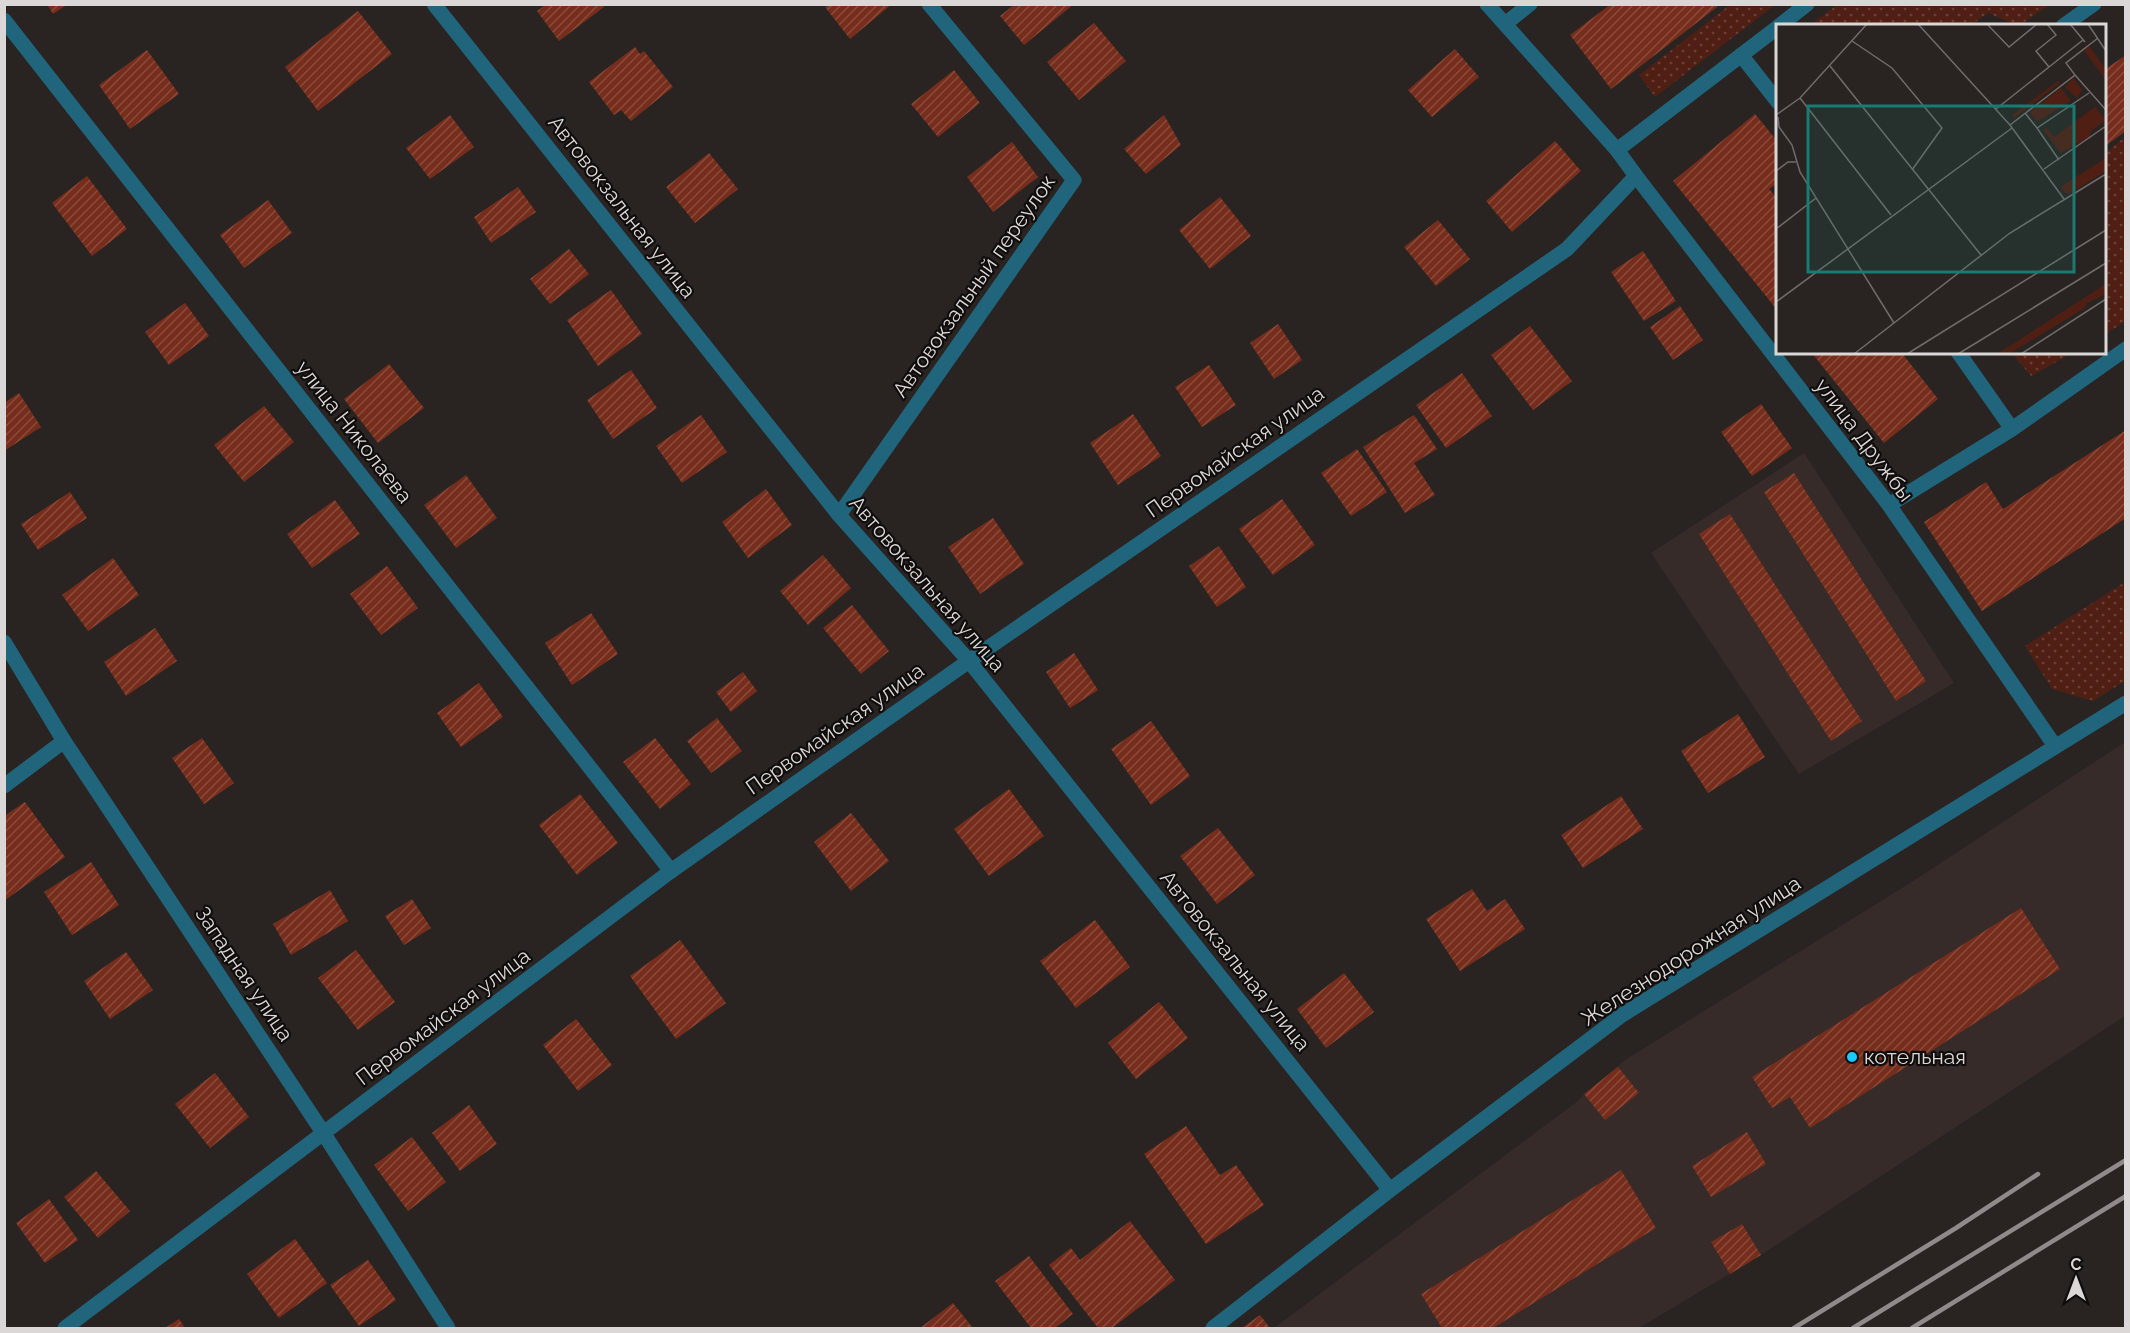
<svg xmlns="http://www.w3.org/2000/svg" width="2130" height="1333" font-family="Raleway,sans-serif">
<defs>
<pattern id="grass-dots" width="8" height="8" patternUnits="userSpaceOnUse" patternTransform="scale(1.5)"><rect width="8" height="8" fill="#4f1f13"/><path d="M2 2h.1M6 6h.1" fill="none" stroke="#683f35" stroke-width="1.8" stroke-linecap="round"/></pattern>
<pattern id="building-hatch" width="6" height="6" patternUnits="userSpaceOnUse" patternTransform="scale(1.5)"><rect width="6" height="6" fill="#772d1b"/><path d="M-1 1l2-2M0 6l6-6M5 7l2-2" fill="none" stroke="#8a4b3b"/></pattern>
</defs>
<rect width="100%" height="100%" fill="#292422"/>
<path fill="#362b28" d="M1804,453L1954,683L1799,774L1651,553Z
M2125,742V1016L1761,1255L1639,1328H1274L1578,1101L1584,1094L1625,1060L1910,883Z"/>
<path fill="url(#grass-dots)" d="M1731,4L1775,5L1655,97L1639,75Z
M1837,5V4L2049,5L2020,25H2016L1988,13L1971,25H1810Z
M2125,137V322L2105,334V153Z
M2012,353H2072L2031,376Z
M2125,582V681L2093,701L2052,689L2025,646Z"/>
<path fill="url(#building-hatch)" d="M47,4H68L53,14Z
M547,4H602L604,7L559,41L537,11Z
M829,4H892L850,39L825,7Z
M1015,4H1074L1024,45L1000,16Z
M1611,4H1721L1611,89L1570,35Z
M358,11L392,54L318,111L285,67Z
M1094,23L1126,61L1079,100L1047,62Z
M635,47L640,54L644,51L673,87L631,121L621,110L614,115L589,82Z
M1455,49L1479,77L1432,117L1408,90Z
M147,50L179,94L130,129L99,85Z
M2126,55V131L2104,147V70Z
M954,70L980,103L938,137L911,104Z
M1755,114L1778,142V183L1769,189L1778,199V311L1673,181Z
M450,115L474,147L430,179L406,148Z
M1164,115L1181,145L1146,174L1124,149Z
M1555,141L1581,171L1512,232L1486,201Z
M1012,142L1038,177L993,212L967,177Z
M709,153L738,189L695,223L666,187Z
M87,176L127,229L92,256L52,203Z
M518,187L536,212L491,243L474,217Z
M1220,197L1251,236L1210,269L1179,230Z
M268,200L292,233L244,268L220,235Z
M1438,220L1470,259L1436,286L1404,247Z
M569,249L589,274L550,304L530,279Z
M1643,251L1676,301L1644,321L1611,272Z
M611,290L642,334L598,366L567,320Z
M185,303L209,336L169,365L145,332Z
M1680,306L1703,340L1673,360L1650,327Z
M1278,324L1302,360L1274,379L1250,343Z
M1530,326L1572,381L1533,410L1491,355Z
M1811,352H1901L1938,399L1884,443Z
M389,364L424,408L378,443L344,399Z
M1209,365L1236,405L1202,427L1175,387Z
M631,370L657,408L613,439L587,400Z
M1462,373L1492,416L1446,448L1416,405Z
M19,393L41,427L4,451V403Z
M1761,404L1792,448L1752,476L1721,432Z
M264,406L294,442L244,482L214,445Z
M1133,414L1161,456L1118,485L1090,443Z
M701,415L727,452L682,483L656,446Z
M1414,415L1437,449L1414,463L1435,495L1405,513L1363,447Z
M2126,430V518L1982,611L1924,522L1986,482L2003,509Z
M1357,449L1387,492L1351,516L1321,473Z
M1794,473L1926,681L1896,701L1764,492Z
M466,475L497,518L456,548L424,505Z
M766,489L792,525L748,558L722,522Z
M70,492L87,518L38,550L21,524Z
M1282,499L1315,545L1273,575L1239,529Z
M335,500L360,534L312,568L287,534Z
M1730,514L1862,721L1831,741L1699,534Z
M993,518L1024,564L980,594L948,547Z
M1219,546L1246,587L1217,607L1189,566Z
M823,555L851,588L808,625L780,591Z
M113,558L139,595L88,631L62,595Z
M387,566L418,608L381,635L350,594Z
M852,605L889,651L861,674L823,628Z
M591,613L618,654L572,685L545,643Z
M155,628L177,661L126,696L104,662Z
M1074,653L1098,690L1070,708L1046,672Z
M743,672L757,691L731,712L716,692Z
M479,683L503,717L461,747L437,713Z
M1738,714L1765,757L1708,793L1681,751Z
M717,718L742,751L711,773L687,741Z
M1151,721L1190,776L1151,805L1111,749Z
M202,738L234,783L204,804L172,758Z
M655,738L691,784L660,809L623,762Z
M1009,789L1044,836L989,876L954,829Z
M580,794L618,843L577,875L539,825Z
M1621,796L1643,829L1583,868L1561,835Z
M25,802L65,857L4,901V816Z
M851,813L889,861L851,891L814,842Z
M1218,828L1255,875L1217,904L1180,856Z
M91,862L119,905L72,935L44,892Z
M1472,889L1487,911L1505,899L1525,929L1460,971L1426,919Z
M330,890L348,921L291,955L273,924Z
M412,899L431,928L404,945L385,916Z
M2021,908L2060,969L1810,1128L1790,1097L1772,1108L1752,1077Z
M1095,920L1130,967L1076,1008L1040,961Z
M680,940L726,1003L676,1039L630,976Z
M356,950L395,1002L358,1030L318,978Z
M126,952L153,990L110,1019L84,981Z
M1344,973L1374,1012L1326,1048L1297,1009Z
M1159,1002L1188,1038L1136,1079L1108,1043Z
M576,1019L612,1065L578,1091L543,1045Z
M1618,1067L1639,1093L1605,1120L1584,1094Z
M215,1073L249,1117L210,1148L175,1104Z
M469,1105L497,1144L460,1171L432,1133Z
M1186,1126L1220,1175L1236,1165L1264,1205L1206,1244L1144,1154Z
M1747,1132L1766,1164L1711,1197L1692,1166Z
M412,1137L446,1182L408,1211L374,1165Z
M1621,1170L1656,1228L1493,1328H1442L1421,1294Z
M96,1171L130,1211L98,1238L64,1197Z
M49,1199L78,1240L45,1263L16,1223Z
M1130,1221L1175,1280L1112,1328H1098L1049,1265L1071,1248L1080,1260Z
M1742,1224L1761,1255L1730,1274L1711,1242Z
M295,1239L327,1283L279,1318L247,1274Z
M1029,1256L1073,1314L1055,1328H1031L995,1281Z
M368,1260L396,1300L359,1326L330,1285Z
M953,1303L973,1328H920Z
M1260,1315L1270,1328H1242Z
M179,1319L185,1328H165Z"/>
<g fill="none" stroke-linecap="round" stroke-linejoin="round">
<path stroke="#21657c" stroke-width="15" d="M4,20L671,871
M1505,24L1530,4
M1779,26L1807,4
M2063,26L2094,4
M1741,55L1778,102
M1617,150L1778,27
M1636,176L1889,505L2055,746
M1958,352L2012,429
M1889,505L2012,429L2126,349
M839,515L1074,180L929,4"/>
<path stroke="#21657c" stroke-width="15" d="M434,4L839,515L969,661L1390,1190
M4,642L64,741L324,1134L448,1328
M4,786L64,741
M65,1328L671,871L969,661L1567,249L1636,176L1617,150L1487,4
M1213,1328L1390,1190L1622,1015L2126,703"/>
<path stroke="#908b8a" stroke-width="4.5" d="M1794,1328L1956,1228L2038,1174
M1853,1328L2126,1160
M1912,1328L2126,1196"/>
</g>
<circle fill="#19cafc" stroke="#100d0d" stroke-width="2" cx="1852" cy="1057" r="6"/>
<g text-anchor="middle" stroke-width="4.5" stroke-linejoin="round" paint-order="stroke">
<g font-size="21" fill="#dbd7d6" stroke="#100d0d">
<text transform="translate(622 207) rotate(52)" y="7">Автовокзальная улица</text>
<text transform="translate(974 286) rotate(-55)" y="7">Автовокзальный переулок</text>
<text transform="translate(354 432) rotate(52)" y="7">улица Николаева</text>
<text transform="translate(1864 440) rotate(53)" y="7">улица Дружбы</text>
<text transform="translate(1235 452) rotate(-35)" y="7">Первомайская улица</text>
<text transform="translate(927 584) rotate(49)" y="7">Автовокзальная улица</text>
<text transform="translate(835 729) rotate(-35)" y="7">Первомайская улица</text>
<text transform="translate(1691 951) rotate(-33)" y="7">Железнодорожная улица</text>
<text transform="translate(1235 961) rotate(51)" y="7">Автовокзальная улица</text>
<text transform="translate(244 974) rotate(56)" y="7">Западная улица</text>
<text transform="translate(443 1017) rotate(-37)" y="7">Первомайская улица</text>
</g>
<g font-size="21" fill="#dbd7d6" stroke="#100d0d" text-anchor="start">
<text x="1864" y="1064">котельная</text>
</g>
</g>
<g transform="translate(1776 24)">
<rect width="330" height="330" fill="#292422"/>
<path d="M313,22L330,45V57L308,26ZM297,54L306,66L301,74L289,63ZM282,57L284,59L238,94L236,91ZM285,64L295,77L261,98L254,88ZM319,83L330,96L315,107L313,113L285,129L267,106L271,104L278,113ZM330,134V147L293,170L288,168L284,163ZM328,261L330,270L311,279L309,284L233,330H221Z" fill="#4f1f13"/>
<path fill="none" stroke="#706c6a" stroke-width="1.5" d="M142,0L234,101L288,175M211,0L233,23L261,0M294,0L309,18M312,0L330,27M76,17L116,44L166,104L136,146M54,42L205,231M273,43L307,16M299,51L330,86M24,74L115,191M220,85L273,43L260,27L280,11L271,0M249,89L261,104L313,69M0,91L24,74L91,0M2,93L3,103L16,121L24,148L118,299M234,101L299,51L290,39L322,14M261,104L283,136M268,145L330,102M0,147L12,138H20M0,205L40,174M0,278L236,104M78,330L234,209L330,150M131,330L330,206M182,330L330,239M245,330L330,275"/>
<path fill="#197b73" fill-opacity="0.15" stroke="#197b73" stroke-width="3" d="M32,82H298V248H32Z"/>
<rect width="330" height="330" fill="none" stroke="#dbd7d6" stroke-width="3"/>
</g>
<rect width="2130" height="1333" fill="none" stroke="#dbd7d6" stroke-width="12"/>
<g transform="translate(2076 1279)" stroke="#100d0d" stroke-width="4.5" paint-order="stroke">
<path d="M0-4.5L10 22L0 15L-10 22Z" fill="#dbd7d6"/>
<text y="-9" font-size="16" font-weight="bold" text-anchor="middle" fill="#dbd7d6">С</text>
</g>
</svg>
